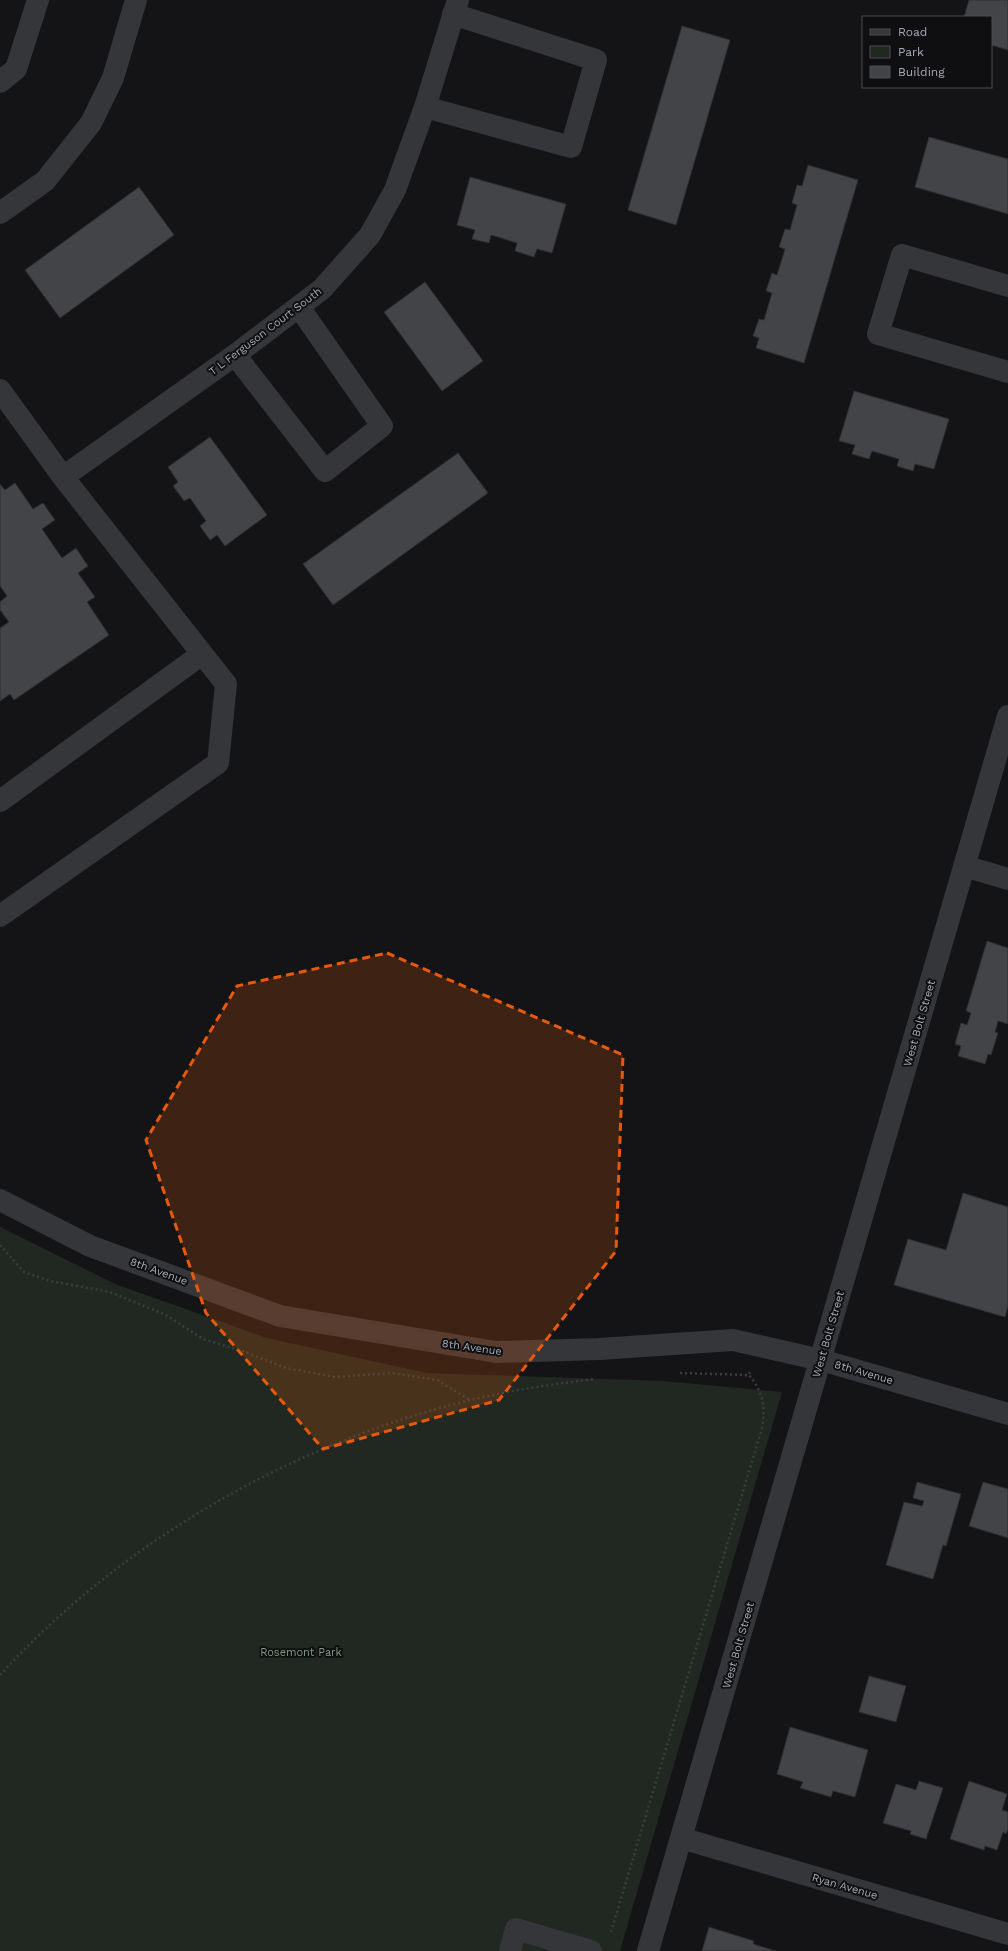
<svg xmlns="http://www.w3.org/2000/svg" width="1008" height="1951" font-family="'Work Sans',sans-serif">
<rect width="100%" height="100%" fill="#141416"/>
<path fill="#212821" d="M0,1227L115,1284L267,1338L427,1373L663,1381L782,1392L620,1951H0Z"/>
<path fill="#434448" stroke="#2e2e31" d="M969,0H1008V50L991,45V17H964Z
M682,26L730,40L676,225L628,210Z
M929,137L1008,159V214L915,187Z
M808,165L858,180L804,363L756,348L759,338L753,336L759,319L764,320L772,293L766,291L772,273L777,275L785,249L779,247L785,229L790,230L797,205L792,203L797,185L802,186Z
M470,177L566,204L552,253L537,249L534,257L515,251L517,243L491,235L489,243L472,239L475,230L457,225Z
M139,187L174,235L60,318L25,270Z
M425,282L483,361L442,391L384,312Z
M854,391L949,419L934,469L915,464L913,471L897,466L899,459L872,451L869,459L852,454L855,445L839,441Z
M210,437L267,515L225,546L217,535L210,540L200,526L206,521L190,498L184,501L173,486L178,482L168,467Z
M458,453L488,493L333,605L303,564Z
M15,483L33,509L43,503L55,520L42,529L62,558L76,548L88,566L78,573L95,597L87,602L109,635L14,700L10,694L0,701V628L9,622L0,610V602L7,596L0,586V484L5,490Z
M987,941L1008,948V1024L998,1021L995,1032L998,1033L991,1055L988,1054L985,1064L958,1056L961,1046L955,1044L961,1023L967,1025L971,1013L966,1011Z
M963,1193L1008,1207V1306L1005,1317L894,1285L908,1239L946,1250Z
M917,1482L961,1494L946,1546L943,1545L933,1579L886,1565L904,1502L922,1506L924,1501L913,1498Z
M983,1482L1008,1489V1538L969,1526Z
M869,1676L906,1686L896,1722L859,1712Z
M790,1727L868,1750L855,1797L833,1791L831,1797L800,1788L803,1782L777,1774Z
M919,1781L943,1788L926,1839L910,1834L911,1831L883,1823L896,1784L916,1790Z
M969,1781L1007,1794L1002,1810L1008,1812V1829L1006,1834L1003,1832L997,1850L985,1846L984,1850L950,1839Z
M709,1927L754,1941L753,1944L776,1951H702Z"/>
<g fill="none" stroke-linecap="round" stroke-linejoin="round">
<path stroke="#3b3d41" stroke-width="2.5" stroke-dasharray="2 3" stroke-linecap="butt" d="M0,1245L24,1272L50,1281L110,1292L166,1315L203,1339L242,1351L286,1368L335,1377L391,1373L437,1380L470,1400
M680,1373L749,1375L750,1371
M0,1675C122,1541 295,1442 471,1400C512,1390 553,1384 595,1379
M611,1932L762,1428C766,1406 763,1392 749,1375"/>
<path stroke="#35363a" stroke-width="22" d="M0,82L16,69L38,0
M425,107L571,147L596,60L453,14
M0,213L45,181L91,123L113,78L136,0
M1008,286L902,255L878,334L1008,372
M235,355L325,471L382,426L299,307
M0,390L63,477L226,684L218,763L0,916
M63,477L235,355L322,289L370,235L395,190L425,107L458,0
M0,801L202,654
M964,866L1008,879
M0,1200L90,1246L280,1316L496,1352L599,1349L733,1340L821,1360L1008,1414
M681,1838L1008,1934
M510,1951L516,1929L591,1951
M648,1951L1008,716"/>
</g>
<path fill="#e8590c" fill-opacity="0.2" stroke="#e8590c" stroke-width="3" stroke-dasharray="8 5" stroke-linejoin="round" d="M387,953L623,1055L616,1251L499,1400L323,1449L206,1313L146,1140L237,986Z"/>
<g text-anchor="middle" stroke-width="4" stroke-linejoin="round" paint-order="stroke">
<g font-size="11" fill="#a7abb5" stroke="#0f0f11">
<text transform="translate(265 331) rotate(-37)" y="4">T L Ferguson Court South</text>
<text transform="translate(919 1023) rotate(-74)" y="4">West Bolt Street</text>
<text transform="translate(159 1271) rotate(20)" y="4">8th Avenue</text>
<text transform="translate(828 1334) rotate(-74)" y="4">West Bolt Street</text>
<text transform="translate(472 1347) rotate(8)" y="4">8th Avenue</text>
<text transform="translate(864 1372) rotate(16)" y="4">8th Avenue</text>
<text transform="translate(738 1645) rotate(-74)" y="4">West Bolt Street</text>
<text transform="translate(845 1886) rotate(16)" y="4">Ryan Avenue</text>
</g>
<g font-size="11" fill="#7f9e81" stroke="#0f0f11">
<text x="301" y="1656">Rosemont Park</text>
</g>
</g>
<rect x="862" y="16" width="130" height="72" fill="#0f0f11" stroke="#4c4d53"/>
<rect x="870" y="29" width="20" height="6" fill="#35363a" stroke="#4c4d53"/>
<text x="898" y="36" font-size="12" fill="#a7abb5">Road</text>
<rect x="870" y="46" width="20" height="12" fill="#212821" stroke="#4c4d53"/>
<text x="898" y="56" font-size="12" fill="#a7abb5">Park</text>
<rect x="870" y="66" width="20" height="12" fill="#434448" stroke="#4c4d53"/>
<text x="898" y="76" font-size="12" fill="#a7abb5">Building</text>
</svg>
